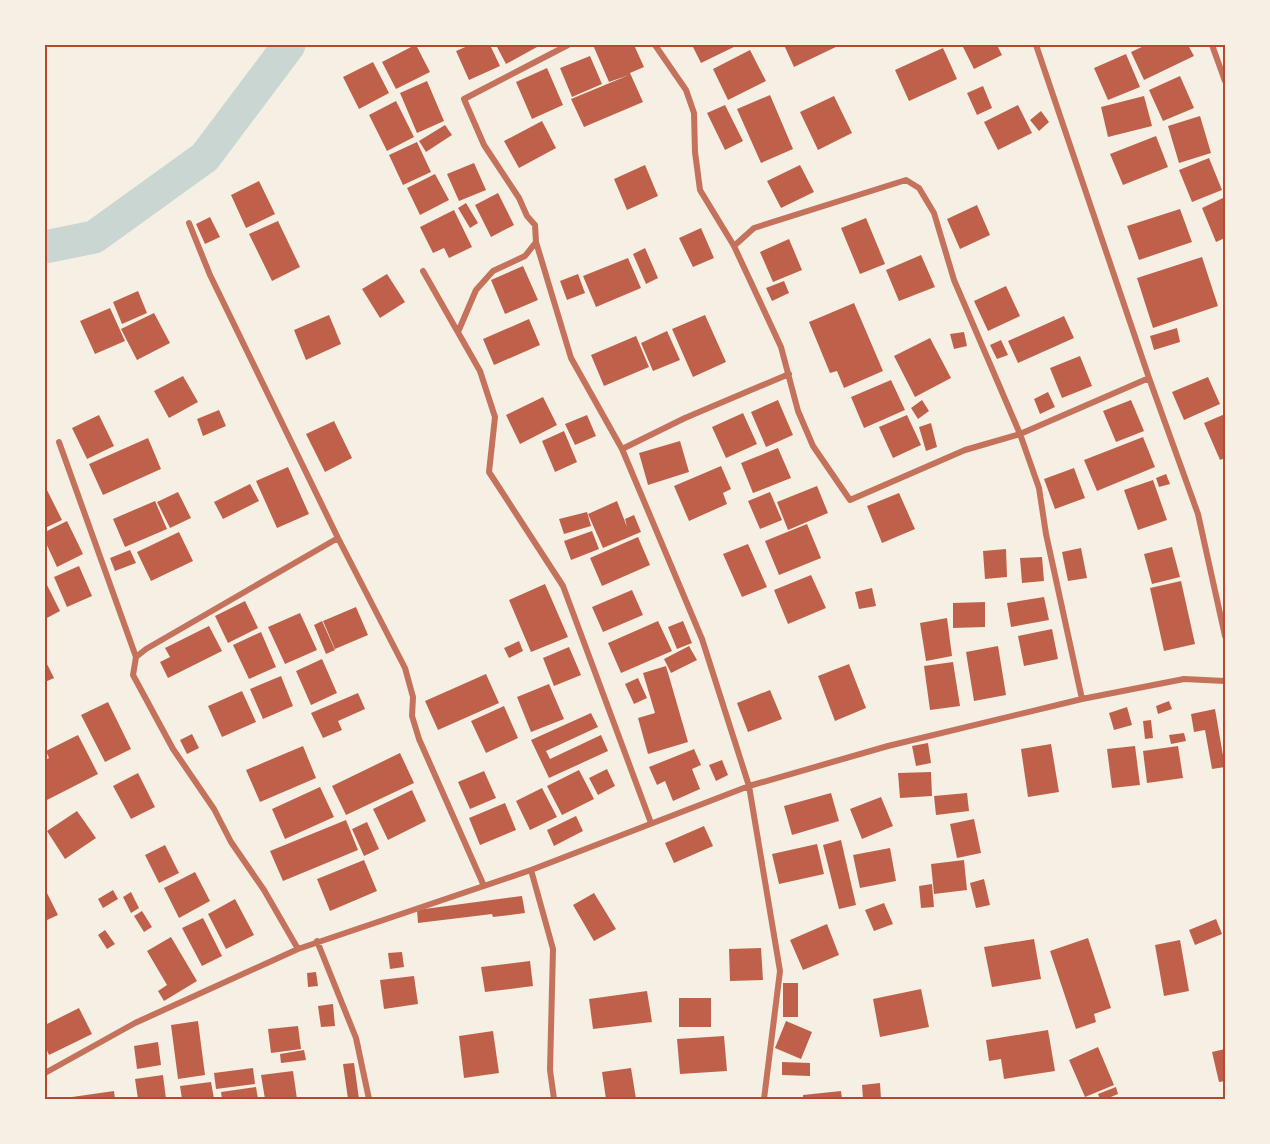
<svg xmlns="http://www.w3.org/2000/svg" width="1270" height="1144" font-family="'Fira Sans Condensed',sans-serif">
<rect width="100%" height="100%" fill="#f6efe4"/>
<g fill="none" stroke-linecap="round" stroke-linejoin="round">
<path stroke="#c9d6d2" stroke-width="33" d="M45,247L94,237L205,157L289,45"/>
</g>
<path fill="#bf614a" d="M415,45H416L430,72L396,89L382,62Z
M470,45H490L500,66L469,80L456,51Z
M496,45H536L537,47L506,64Z
M593,45H634L644,67L630,73L643,102L584,127L571,99L629,75L609,82Z
M692,45H738L701,63Z
M784,45H840L794,67Z
M962,45H997L1002,55L974,69Z
M1146,45H1188L1194,56L1144,80L1131,52Z
M943,48L957,79L909,101L895,70Z
M750,50L766,81L728,100L713,69Z
M1126,54L1140,87L1108,100L1094,68Z
M590,56L602,84L572,97L560,68Z
M373,62L389,93L359,109L343,77Z
M547,68L563,105L532,119L516,82Z
M1180,76L1194,108L1163,121L1149,90Z
M427,81L444,121L417,133L400,93Z
M983,86L992,108L977,115L967,93Z
M770,95L793,149L761,163L737,109Z
M834,96L852,133L818,150L800,112Z
M1144,96L1152,126L1108,137L1101,107Z
M396,101L414,137L387,151L369,115Z
M725,105L743,141L725,150L707,113Z
M1018,105L1032,133L998,150L984,122Z
M1041,111L1049,122L1039,131L1030,120Z
M1200,116L1211,153L1179,163L1168,126Z
M542,121L556,148L519,168L504,141Z
M445,125L452,135L426,152L419,141Z
M1156,136L1168,167L1123,185L1110,154Z
M417,142L431,172L403,185L389,155Z
M1209,158L1222,190L1192,202L1179,170Z
M474,163L486,190L459,201L447,174Z
M645,165L658,196L627,210L614,179Z
M800,165L814,192L781,208L767,181Z
M435,174L449,200L420,215L407,188Z
M259,181L275,214L246,228L231,195Z
M498,193L514,225L491,237L475,205Z
M1225,197V238L1216,242L1202,208Z
M466,203L478,223L470,228L458,208Z
M977,205L990,235L960,249L947,219Z
M1180,209L1192,242L1139,260L1127,226Z
M454,210L472,247L449,258L444,248L433,253L420,227Z
M210,217L220,237L205,244L196,224Z
M866,218L885,264L860,274L841,228Z
M278,221L300,267L272,281L249,234Z
M701,228L714,258L693,267L679,238Z
M789,239L802,270L773,282L760,252Z
M645,248L658,278L646,284L633,254Z
M921,255L935,287L899,301L886,270Z
M1202,257L1218,306L1153,328L1137,278Z
M628,258L641,288L596,307L583,276Z
M523,266L538,300L505,314L491,280Z
M387,274L405,302L380,318L362,289Z
M578,274L585,293L567,300L560,281Z
M784,281L789,293L772,301L766,288Z
M1006,286L1020,316L988,331L974,301Z
M138,291L147,313L122,324L113,302Z
M854,303L883,371L844,388L837,371L830,373L809,322Z
M110,308L125,341L95,354L80,321Z
M154,313L170,343L137,360L121,329Z
M329,315L341,344L306,360L294,330Z
M705,315L726,362L693,377L672,329Z
M1064,316L1074,338L1018,363L1008,341Z
M529,319L540,345L494,365L483,339Z
M1177,328L1180,342L1154,350L1150,336Z
M667,331L680,360L653,371L641,343Z
M964,332L967,346L954,349L950,334Z
M636,336L649,367L604,386L591,355Z
M930,338L951,378L915,397L894,356Z
M1001,340L1008,355L997,359L990,345Z
M1080,356L1092,386L1062,398L1050,368Z
M183,376L198,402L169,418L154,391Z
M1208,377L1220,404L1184,420L1172,392Z
M891,380L905,410L864,428L851,397Z
M1048,392L1055,407L1040,414L1034,399Z
M543,397L557,425L520,444L506,415Z
M778,400L793,435L766,447L751,412Z
M922,400L929,411L918,419L911,408Z
M1131,400L1144,431L1116,442L1103,411Z
M219,410L226,426L203,436L197,419Z
M743,413L757,444L726,458L712,427Z
M1225,414V458L1220,460L1204,423Z
M99,415L114,446L87,459L72,428Z
M587,415L596,436L575,445L565,424Z
M907,415L921,445L893,458L879,427Z
M334,421L352,458L325,472L306,434Z
M931,423L937,447L926,451L919,427Z
M564,431L577,462L555,472L542,441Z
M1143,437L1155,467L1097,491L1084,460Z
M148,438L161,469L103,495L89,464Z
M680,441L689,472L648,485L639,453Z
M778,448L791,478L753,493L741,463Z
M721,466L731,489L723,493L727,504L689,521L674,486Z
M288,467L309,514L277,528L256,481Z
M1074,468L1085,498L1055,509L1044,479Z
M1166,474L1170,484L1159,487L1156,478Z
M1153,480L1167,520L1138,530L1124,490Z
M250,484L259,501L223,519L214,502Z
M45,486L62,520L45,528Z
M817,486L828,513L788,530L777,502Z
M178,492L191,518L170,528L157,502Z
M770,492L782,520L760,529L748,501Z
M899,493L915,529L882,543L867,506Z
M155,501L167,529L125,547L113,519Z
M617,501L627,527L625,519L634,515L641,532L603,548L588,514Z
M587,512L591,526L564,534L559,519Z
M67,521L83,554L57,567L45,541V532Z
M807,524L821,558L779,575L765,541Z
M592,531L599,549L571,560L564,541Z
M179,532L193,561L151,581L137,552Z
M638,537L650,565L602,586L590,558Z
M748,544L767,587L742,597L723,554Z
M1172,547L1180,577L1152,584L1144,554Z
M1081,548L1087,578L1068,581L1062,552Z
M1006,549L1007,577L985,579L983,551Z
M130,550L136,563L115,571L110,558Z
M1042,557L1044,581L1022,583L1020,558Z
M79,566L92,596L67,607L54,577Z
M811,575L826,608L788,624L774,590Z
M45,581L60,611L45,619Z
M1181,581L1195,644L1164,651L1150,588Z
M545,584L568,637L531,652L509,600Z
M872,588L876,606L859,609L855,592Z
M632,590L643,615L603,632L592,607Z
M1044,597L1049,620L1011,627L1007,603Z
M245,601L258,628L228,643L215,616Z
M985,602V627L953,628V603Z
M356,607L368,635L335,649L323,621Z
M300,613L317,650L285,664L268,627Z
M947,618L952,656L926,661L920,623Z
M322,621L335,650L326,654L314,625Z
M658,621L672,651L621,673L608,643Z
M683,621L692,643L677,649L668,627Z
M209,626L222,651L168,678L160,662L170,657L165,648Z
M1052,629L1058,659L1024,666L1018,636Z
M261,632L276,667L249,679L233,645Z
M519,641L523,651L509,658L504,648Z
M689,646L697,660L671,673L664,659Z
M998,646L1006,695L974,701L966,652Z
M569,647L581,675L554,686L543,658Z
M322,659L337,693L311,705L296,671Z
M45,660L54,678L45,682Z
M953,662L960,706L930,710L924,666Z
M849,664L866,708L835,721L818,676Z
M666,666L688,742L648,754L638,718L655,713L643,673Z
M486,674L499,703L438,730L425,701Z
M281,676L293,706L263,719L250,689Z
M638,678L647,698L634,704L625,684Z
M549,684L564,719L531,732L517,697Z
M770,690L782,719L748,732L737,703Z
M242,691L256,722L222,737L208,706Z
M358,693L365,709L338,721L342,730L323,738L311,713Z
M1169,701L1172,709L1158,714L1156,706Z
M108,702L131,749L105,762L81,715Z
M504,706L518,738L486,753L471,721Z
M1127,707L1132,725L1114,730L1109,713Z
M1215,709L1225,767L1212,769L1205,730L1194,732L1191,714Z
M591,713L598,727L546,751L550,759L601,735L608,751L549,778L531,740Z
M1151,720L1153,738L1145,739L1143,721Z
M1184,733L1186,741L1171,744L1169,735Z
M192,734L199,748L187,754L180,740Z
M78,735L98,774L45,801V760L49,758L46,751Z
M928,743L931,763L916,766L912,746Z
M1051,744L1059,792L1028,797L1021,749Z
M303,746L316,778L260,802L246,770Z
M1135,746L1140,785L1112,788L1107,749Z
M1178,746L1183,778L1147,783L1143,751Z
M694,749L701,765L692,769L700,789L673,801L665,781L657,785L649,767Z
M400,753L414,783L346,815L332,786Z
M722,760L728,775L716,781L709,765Z
M607,769L615,786L598,795L589,778Z
M579,770L594,799L562,815L547,786Z
M484,771L496,798L470,809L458,782Z
M931,772L932,796L900,798L898,773Z
M138,773L155,807L131,819L113,786Z
M320,787L334,817L285,839L272,809Z
M542,788L557,817L530,830L516,801Z
M412,790L426,821L388,840L373,809Z
M831,793L839,821L792,835L784,806Z
M967,793L969,811L936,815L934,796Z
M881,797L893,826L862,839L850,809Z
M505,803L516,830L480,845L469,818Z
M77,811L96,838L65,859L47,831Z
M576,816L583,831L554,846L547,830Z
M974,819L981,853L957,858L950,824Z
M346,820L358,850L283,881L270,851Z
M367,822L379,849L364,856L352,829Z
M704,826L713,846L674,863L665,843Z
M841,840L856,905L839,909L823,845Z
M817,844L824,874L779,884L772,854Z
M165,845L179,873L159,883L145,855Z
M890,848L896,881L860,888L853,855Z
M364,860L377,891L330,911L317,879Z
M964,860L967,890L934,894L931,864Z
M195,872L210,901L179,918L164,888Z
M984,879L990,905L976,908L970,883Z
M932,884L934,907L921,908L919,886Z
M45,889L58,915L45,921Z
M113,890L118,899L103,908L98,899Z
M131,892L139,908L131,913L123,897Z
M594,893L616,929L594,941L573,905Z
M522,896L525,913L493,917L492,914L418,923L417,910Z
M235,899L254,935L226,949L208,914Z
M884,903L893,924L874,931L865,910Z
M142,911L152,927L144,932L134,916Z
M203,918L222,956L202,966L182,928Z
M1216,919L1222,934L1195,945L1189,930Z
M827,924L839,955L803,970L790,940Z
M105,930L115,944L107,949L98,935Z
M171,937L197,981L164,1001L158,991L167,985L147,951Z
M1088,938L1111,1008L1094,1014L1096,1022L1076,1029L1050,951Z
M1034,939L1041,979L992,987L984,947Z
M1180,940L1189,991L1164,996L1155,945Z
M761,948L763,980L730,981L729,949Z
M402,952L404,967L390,969L388,953Z
M530,961L533,986L485,992L481,967Z
M316,972L318,986L308,987L307,973Z
M414,976L418,1004L384,1009L380,980Z
M783,983H798V1017H783Z
M921,989L929,1027L880,1037L873,999Z
M647,991L652,1022L593,1029L589,999Z
M679,998H711V1027H679Z
M333,1004L335,1026L321,1027L318,1006Z
M79,1008L92,1034L49,1055L45,1046V1025Z
M198,1021L205,1075L178,1079L171,1025Z
M786,1021L812,1032L801,1059L775,1048Z
M298,1026L301,1049L271,1053L268,1029Z
M1048,1030L1055,1071L1004,1079L1001,1059L989,1061L986,1040Z
M493,1031L499,1073L464,1078L459,1036Z
M724,1036L727,1071L680,1074L677,1039Z
M158,1042L161,1065L137,1069L134,1046Z
M1098,1047L1114,1085L1085,1097L1069,1060Z
M1225,1049V1081L1219,1082L1212,1052Z
M304,1050L306,1060L281,1063L280,1054Z
M782,1062L810,1063V1076L782,1075Z
M354,1063L359,1099H348L343,1064Z
M253,1068L255,1084L216,1089L214,1073Z
M631,1068L636,1099H606L602,1072Z
M293,1071L297,1099H265L261,1075Z
M163,1075L166,1099H138L135,1079Z
M211,1082L214,1099H182L180,1086Z
M880,1083L881,1099H863L862,1085Z
M256,1087L258,1099H222L221,1092Z
M1116,1087L1118,1094L1106,1099H1100L1098,1094Z
M114,1091L115,1099H65V1098Z
M841,1091L842,1099H803V1095Z"/>
<g fill="none" stroke-linecap="round" stroke-linejoin="round">
<path stroke="#c5725c" stroke-width="6" d="M655,45L686,90L694,113L695,152L700,190L734,246L781,347L798,411L813,446L850,500L965,450L1020,434L1149,378
M1036,45L1149,378L1198,514L1225,636
M1212,45L1225,81
M189,223L210,275L338,538L405,668L413,697L412,716L419,739L484,886
M536,242L571,358L622,449L702,639L749,786L780,971L764,1099
M734,246L754,228L906,180L919,188L934,213L954,280L1020,434L1039,488L1046,534L1082,699
M423,271L480,371L495,417L489,472L563,586L651,823
M458,332L476,290L493,271L525,256L536,242L535,225L527,216L519,198L484,145L464,99L568,45
M59,442L136,657
M622,449L685,418L789,374
M531,870L553,949L550,1070L554,1099
M317,941L356,1038L369,1099
M298,949L264,890L231,842L214,809L173,749L133,675L136,657L146,649L338,538
M45,1073L135,1023L298,949L531,870L749,786L888,746L1082,699L1184,679L1225,681"/>
</g>
<rect width="1270" height="1144" fill="none" stroke="#f6efe4" stroke-width="93"/>
<rect x="46" y="46" width="1178" height="1052" fill="none" stroke="#b5482f" stroke-width="2"/>
</svg>
